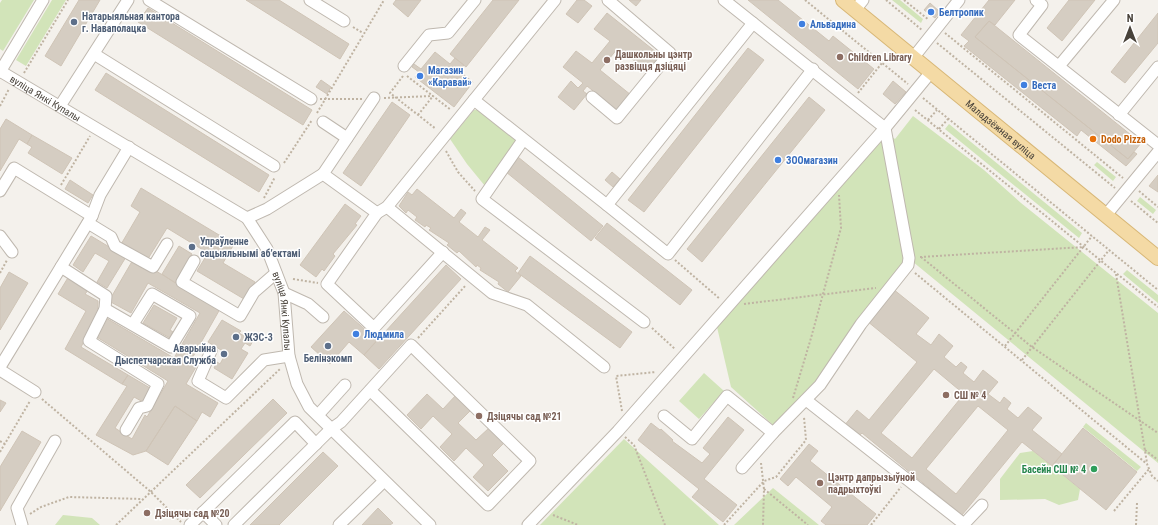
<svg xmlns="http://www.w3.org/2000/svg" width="1158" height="525" font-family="'Roboto Condensed',sans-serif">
<rect width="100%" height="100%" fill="#f4f1ec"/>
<path fill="#d2e4b9" d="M2,0H34L3,51L0,49V3Z
M52,0H66L26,66L16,60Z
M892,0H900L923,19L921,23Z
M474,110H480L518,140L485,186L467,164L450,139Z
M913,116L984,170L1021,203L1158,313V463L907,257L819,380L773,425L731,387L717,327L887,133L895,139Z
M949,124L1082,233L1079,238L945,129Z
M1097,162L1116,177L1113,181L1094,165Z
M1140,197L1156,210L1153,214L1137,201Z
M1127,270L1158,295V303L1123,274Z
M704,373L724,391L699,419L679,401Z
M1086,423L1141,467L1137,471L1083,427Z
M624,439L719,525H540Z
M1033,451L1080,489L1078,500L1059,505L1045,499L1000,500V479L1020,453Z
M773,488L819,525H734Z
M63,515L92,518L100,525H55Z"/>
<path fill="#d5cdc2" stroke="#cfc4b6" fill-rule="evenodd" d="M79,0H100L61,66L45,56Z
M246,0H279L349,44L340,59Z
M396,0H421L408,17L393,4Z
M493,0H519L466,67L450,54Z
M577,0H584L592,6L578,23L566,14Z
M629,0H641L636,6Z
M748,0H778L829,41L833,36L874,69L858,89Z
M989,0H1015L995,25L989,21L975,37L1128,159L1134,152L1137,154L1126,166L1081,130L1077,136L964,46L969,41L961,35Z
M1069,0H1095L1062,41L1047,28Z
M930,3L940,12L935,18L924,10Z
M148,8L312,110L303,125L138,22Z
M607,13L661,56L649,72L618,48L600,70L631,95L618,111L587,86L583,91L587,94L574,110L558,97L571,81L578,88L583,83L563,67L576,51L592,63L610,41L594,29Z
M1158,13V43L1125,83L1111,72Z
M989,21L1141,143L1128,159L975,37Z
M748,48L764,60L644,212L628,200Z
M435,52L450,64L455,58L464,65L459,71L473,82L454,107L415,77L419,72L412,67L414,64L421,69Z
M106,73L269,175L259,192L95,90Z
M321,80L331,87L327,94L316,87Z
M893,81L906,92L895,104L883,94Z
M809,97L825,110L702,262L687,249Z
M392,102L410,115L361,186L343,173Z
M6,119L32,135L27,144L19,139L0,171V129Z
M32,135L72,158L62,174L28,153L32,147L27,144Z
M518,157L603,226L591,241L506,172Z
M612,172L620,179L613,187L605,180Z
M1158,175V192L1149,186Z
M70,180L93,195L88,203L65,189Z
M141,188L234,244L223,263L255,282L244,299L197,271L208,253L167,228L146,262L120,246L140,212L131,206Z
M417,189L454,218L461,209L466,213L459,222L478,237L485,227L490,230L482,240L518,268L515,271L521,276L508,292L498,284L499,282L480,270L481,268L477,265L476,267L459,251L457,253L447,245L449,243L429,230L431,228L426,225L425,227L415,220L417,217L408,210L406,213L399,206L408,192L412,195Z
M345,204L361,216L355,224L357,225L333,254L335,256L324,271L322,269L316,277L300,265Z
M607,223L692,290L680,305L595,238Z
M91,236L126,257L107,288L97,282L109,261L95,253L83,272L73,265Z
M179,246L192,254L175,283L162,274Z
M530,256L632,332L620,348L518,273Z
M134,258L220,309L190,362L196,367L186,384L218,403L210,417L202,412L197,421L175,406L146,451L133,455L96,435L127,386L122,384L128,375L150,388L143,402L134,397L115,428L132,439L145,415L147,417L168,381L95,336L106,318L174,358L200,313L148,283L131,313L109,301Z
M446,265L461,279L379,369L364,355Z
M9,272L28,283L0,330V288Z
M69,276L89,289L85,294L98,301V314L81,347L128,375L122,384L65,349L86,311L58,294Z
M893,289L929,318L916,334L931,345L939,334L953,346L944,357L956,367L961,362L967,367L963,373L974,382L983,370L998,382L988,394L1000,403L1004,397L1011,403L1007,409L1018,418L1028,407L1042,418L1032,430L1062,454L1052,466L1022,442L962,515L862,433L858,437L844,426L857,410L869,420L917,362L867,321ZM934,369L964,394L912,458L881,433ZM978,406L1008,430L956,494L926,469Z
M154,305L177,318L170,330L173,332L170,338L143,323Z
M344,311L377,340L364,355L349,342L330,364L311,347Z
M222,320L241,331L239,333L253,341L250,346L245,343L241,349L248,353L232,379L214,368L217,362L220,364L226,353L208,342Z
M427,394L443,409L456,395L471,410L458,423L476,440L489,428L505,442L492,455L508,471L488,491L473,477L484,465L466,448L454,461L440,447L452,434L433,416L421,429L407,415Z
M273,399L287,413L200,498L186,485Z
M0,400L6,403L0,412Z
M175,406L197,421L168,465L146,451Z
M728,417L744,430L704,479L737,505L723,522L692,497L699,489L638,440L651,423L660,430L661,429L673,440L672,441L702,463L710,454L703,448Z
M1083,428L1137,472L1106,510L1052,466Z
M22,431L41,442L0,511V467Z
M809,444L818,451L810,461L876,514L867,525H826L821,521L832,507L796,477L788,486L780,479Z
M323,452L338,466L279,525H250Z
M378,508L393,523L390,525H362Z"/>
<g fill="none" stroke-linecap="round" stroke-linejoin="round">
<g stroke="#bfb8af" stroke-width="13">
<g id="minor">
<path d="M149,0L311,99"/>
<path d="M310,0L344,21"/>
<path d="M1036,0L1042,5L1019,35L1158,145"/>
<path d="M855,10L863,0"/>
<path d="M94,54L274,166"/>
<path d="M913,58L959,0"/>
<path d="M404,66L429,35L448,33L475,0"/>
<path d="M1059,66L1114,0"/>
<path id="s1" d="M0,71L247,218L267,249L284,293L289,356L297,384L309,407L430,525"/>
<path d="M0,72L43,0"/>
<path d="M592,97L617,118L670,53L608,0"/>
<path d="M474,100L607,205L753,23"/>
<path d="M60,106L128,0"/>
<path d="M1119,115L1158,67"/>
<path d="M323,122L347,138"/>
<path d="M523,140L482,199L644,322"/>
<path d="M323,174L374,98"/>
<path d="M0,191L14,168L92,216"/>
<path d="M607,205L668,254L813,69"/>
<path d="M387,207L492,293L527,305L604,367"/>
<path d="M377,213L387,207L555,0"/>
<path d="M1106,215L1158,152"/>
<path d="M247,218L267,209L323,174L377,213L327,284L374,328L443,252"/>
<path d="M88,223L111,237L115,246L153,267L167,244"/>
<path d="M0,236L12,252"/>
<path d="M194,261L182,282L240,316L254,292L276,273"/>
<path d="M61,267L106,296L105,309L89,341L158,384L147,406L139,408L126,430"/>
<path d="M284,293L308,304L323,317"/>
<path d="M105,309L171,347L190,316L152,294L133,324"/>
<path d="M211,351L198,381L226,398L264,360L289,356"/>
<path d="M0,367L92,216L100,195L129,147"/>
<path d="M0,370L35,392"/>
<path d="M806,400L964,524L982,505"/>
<path d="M318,415L345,385"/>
<path d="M664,416L692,439L727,396L773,433L820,385L861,324L908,265L909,258L885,128L724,0"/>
<path d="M742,468L773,433"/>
<path d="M203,512L216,525"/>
<path d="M22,525L17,508L55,441"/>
<path d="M190,525L295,422L316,444"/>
<path d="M234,525L331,429L341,422L411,345L530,461L488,505L370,390"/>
<path d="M339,525L384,481"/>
<path d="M528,525L618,431L885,128L931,72"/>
</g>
</g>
<g stroke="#d8b776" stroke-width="16">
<g id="major">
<path id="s2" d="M843,0L1158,258"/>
</g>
</g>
<path stroke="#bfb3a2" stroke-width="2" stroke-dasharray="2 2" stroke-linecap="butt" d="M805,0L908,84
M886,0L922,30
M904,0L929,20
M353,27L363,33
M945,33L1123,178
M937,43L1115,188
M24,73L68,0
M403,76L390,93L436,129
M407,76L451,110
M858,93L882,63
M384,98L433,96
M923,98L1158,290
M320,99H362
M0,106L9,89
M915,110L1158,307
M317,113L384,0
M418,115L433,96
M928,120L937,110
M939,129L948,119
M446,151L458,172L475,191
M284,163L312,120
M61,185L90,136
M1139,191L1158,207
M264,198L275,177
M1131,201L1158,223
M920,257L1084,247
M921,257L1032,347L1158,433
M675,260L720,299
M0,273L7,260
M915,273L1147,464L1152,476L1158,481
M1116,274L1147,463
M293,279L318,283
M744,304L876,288
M652,328L675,349
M418,338L466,285
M1005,346L1092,236
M1022,360L1109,250
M793,398L811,338L841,228L839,195
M42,399L151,492L181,522
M622,411L616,376L656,372
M625,437L634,445L665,525
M0,441L5,444
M1145,450L1158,460
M0,452L30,401
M761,463L764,489L763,525
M764,489L808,525
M1114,511L1149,469
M30,514L41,507L69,497L142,499
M553,515L578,525
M116,525L280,369
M724,525L764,481L776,477L806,440L804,417
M871,525L901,487
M1136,525L1137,503"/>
<use href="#minor" stroke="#fff" stroke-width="11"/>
<use href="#major" stroke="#f4daa5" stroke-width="14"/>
</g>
<g fill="#3f7fe0" stroke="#fff" stroke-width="1.5">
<circle cx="931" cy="12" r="4"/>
<circle cx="802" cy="24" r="4"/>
<circle cx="420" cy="76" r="4"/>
<circle cx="1024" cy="85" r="4"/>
<circle cx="778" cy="160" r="4"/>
<circle cx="356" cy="334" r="4"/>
</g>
<g fill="#5c6f8a" stroke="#fff" stroke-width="1.5">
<circle cx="74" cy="22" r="4"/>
<circle cx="192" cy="247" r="4"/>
<circle cx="236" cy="337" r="4"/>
<circle cx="328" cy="346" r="4"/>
<circle cx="224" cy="354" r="4"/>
</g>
<g fill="#8d6e63" stroke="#fff" stroke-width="1.5">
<circle cx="840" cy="57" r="4"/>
<circle cx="607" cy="60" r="4"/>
<circle cx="946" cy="395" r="4"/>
<circle cx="479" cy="416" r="4"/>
<circle cx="820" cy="483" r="4"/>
<circle cx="147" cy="513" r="4"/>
</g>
<circle fill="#e8710a" stroke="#fff" stroke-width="1.5" cx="1093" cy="139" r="4"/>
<circle fill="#2e9e5b" stroke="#fff" stroke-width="1.5" cx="1094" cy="469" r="4"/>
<g text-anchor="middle" stroke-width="3" stroke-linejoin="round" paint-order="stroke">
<g font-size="10" font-weight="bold" fill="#366cbe" stroke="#fff" text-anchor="start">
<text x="939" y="16">Белтропик</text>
<text x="810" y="28">Альвадина</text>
<text x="428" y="74">Магазин<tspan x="428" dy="12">«Каравай»</tspan></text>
<text x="1032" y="89">Веста</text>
<text x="786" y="164">ЗООмагазин</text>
<text x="364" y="338">Людмила</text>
</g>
<g font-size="10" font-weight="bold" fill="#4e5e75" stroke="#fff" text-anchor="start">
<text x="82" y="20">Натарыяльная кантора<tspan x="82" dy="12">г. Наваполацка</tspan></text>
<text x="200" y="245">Упраўленне<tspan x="200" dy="12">сацыяльнымі абʼектамі</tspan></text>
<text x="244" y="341">ЖЭС-3</text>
<text x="216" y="352" text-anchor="end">Аварыйна<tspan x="216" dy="12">Дыспетчарская Служба</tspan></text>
<text x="328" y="362" text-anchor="middle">Белінэкомп</text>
</g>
<g font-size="10" font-weight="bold" fill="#785e54" stroke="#fff" text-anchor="start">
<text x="615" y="58">Дашкольны цэнтр<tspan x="615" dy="12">развіцця дзіцяці</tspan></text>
<text x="848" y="61">Children Library</text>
<text x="954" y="399">СШ № 4</text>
<text x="487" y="420">Дзіцячы сад №21</text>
<text x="828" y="481">Цэнтр дапрызыўной<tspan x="828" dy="12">падрыхтоўкі</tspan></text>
<text x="155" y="517">Дзіцячы сад №20</text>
</g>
<g font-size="10" fill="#48423a" stroke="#fff">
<text dy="4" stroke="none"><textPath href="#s1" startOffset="53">вуліца Янкі Купалы</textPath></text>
<text dy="4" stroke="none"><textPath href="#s2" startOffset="204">Маладзёжная вуліца</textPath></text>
<text dy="4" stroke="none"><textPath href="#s1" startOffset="389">вуліца Янкі Купалы</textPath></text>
</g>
<g font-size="10" font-weight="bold" fill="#c56008" stroke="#fff" text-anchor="start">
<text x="1101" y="143">Dodo Pizza</text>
</g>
<g font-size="10" font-weight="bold" fill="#27864d" stroke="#fff" text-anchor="end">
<text x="1086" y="473">Басейн СШ № 4</text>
</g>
</g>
<g transform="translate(1130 28)" stroke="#ffffff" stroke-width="3" paint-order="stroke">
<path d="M0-3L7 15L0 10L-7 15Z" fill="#48423a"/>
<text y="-6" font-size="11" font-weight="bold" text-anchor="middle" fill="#48423a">N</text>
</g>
</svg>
